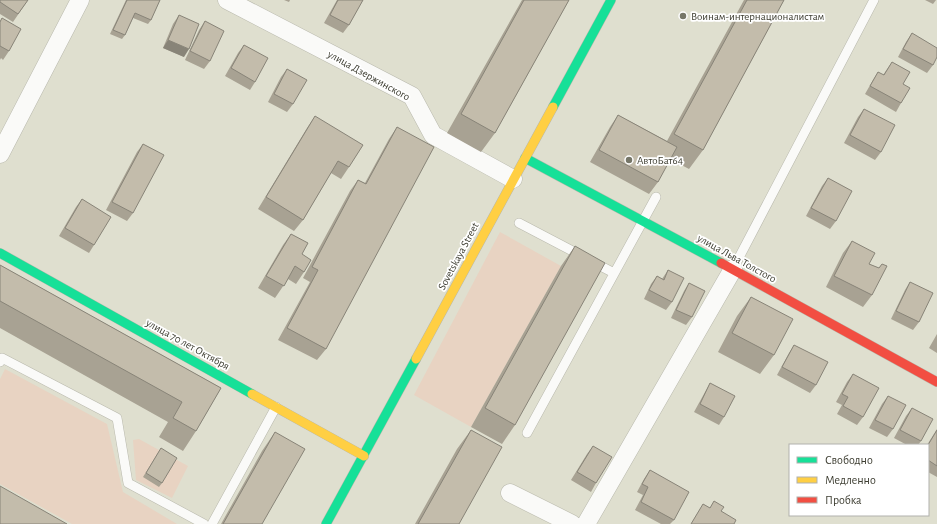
<svg xmlns="http://www.w3.org/2000/svg" width="937" height="524" font-family="'Alegreya Sans',sans-serif">
<rect width="100%" height="100%" fill="#dfdfcf"/>
<path fill="#e8d3c2" d="M500,232L561,266L471,427L414,395Z
M5,369L107,424L123,492L177,524H72L0,484V379Z
M139,439L188,466L172,498L136,480L133,440Z"/>
<g fill="none" stroke-linecap="round" stroke-linejoin="round">
<g stroke="#b8b8ac" stroke-width="10">
<path id="lane" d="M519,223L582,256
M593,262L614,273
M733,269L874,0
M0,362L2,358L117,418L128,483L204,524
M527,433L656,197
M212,524L276,407"/>
</g>
<g stroke="#b8b8ac" stroke-width="19">
<path id="street" d="M227,0L412,96L433,135L513,179
M0,154L80,0
M510,493L572,524
M586,524L733,269"/>
</g>
<g stroke="#b8b8ac" stroke-width="10">
<path id="fast" d="M553,107L611,0
M525,158L721,263
M0,253L252,394
M326,524L416,359"/>
</g>
<g stroke="#b8b8ac" stroke-width="10">
<path id="slow" d="M416,359L553,107
M252,394L364,456"/>
</g>
<g stroke="#b8b8ac" stroke-width="10">
<path id="jam" d="M721,263L937,382"/>
</g>
<use href="#lane" stroke="#fafaf8" stroke-width="9"/>
<use href="#street" stroke="#fafaf8" stroke-width="18"/>
<use href="#fast" stroke="#16e098" stroke-width="9"/>
<use href="#slow" stroke="#ffcf43" stroke-width="9"/>
<use href="#jam" stroke="#f24e42" stroke-width="9"/>
</g>
<path fill="#a8a293" d="M0,0H28L13,22L0,14Z
M126,0H160L151,20L148,24L133,18L125,35L122,39L110,34Z
M284,0H290L289,2Z
M337,0H363L349,25L343,33L324,23Z
M522,0H569L495,133L481,152L447,133Z
M744,0H784L703,150L689,169L670,159L658,182L649,194L590,162L610,127L618,115L667,141Z
M925,0H936L933,4Z
M179,15L184,57L163,48L173,24Z
M2,18L9,51L3,60L1,58L0,60V21Z
M205,21L210,61L204,69L185,60L199,30Z
M912,33L933,65L927,73L898,57L906,42Z
M244,45L255,82L250,90L225,76L238,53Z
M892,62L903,84L901,103L896,112L865,94L873,80L878,72L883,75Z
M287,69L293,104L287,112L268,102L281,77Z
M864,109L881,152L875,160L844,143L858,117Z
M315,116L349,167L341,179L331,173L303,220L294,231L258,209L307,128Z
M397,127L326,349L317,360L278,340L310,282L303,278L350,191L358,180L365,183L389,139Z
M143,144L133,213L127,221L106,210L137,152Z
M828,178L836,221L830,229L806,216L822,186Z
M82,199L94,245L89,253L59,236L76,207Z
M291,234L302,254L304,272L296,284L288,279L275,298L258,288L283,245Z
M852,241L869,264L879,268L882,264L872,295L863,307L826,287L843,253Z
M575,246L515,425L502,444L471,427L561,266Z
M0,265L221,388L196,431L183,451L159,437L168,422L0,328Z
M668,270L672,302L666,310L644,299L651,284L657,276L662,279Z
M910,282L919,322L913,330L891,319L905,290Z
M689,283L692,317L686,325L671,318L684,291Z
M751,297L774,355L760,374L718,352L737,316Z
M937,334V353L929,348Z
M794,345L816,385L810,393L777,375L789,353Z
M853,374L863,417L857,425L837,414L842,405L836,402L847,382Z
M710,383L724,417L719,425L694,412L705,392Z
M888,396L893,429L887,437L869,428L882,404Z
M912,408L921,441L918,445H907L894,438L906,416Z
M937,429V477L928,472V445H927Z
M471,430L459,524H415L457,449Z
M275,432L262,524H221L262,451Z
M593,446L596,483L591,492L571,480L587,454Z
M161,448L162,483L159,487L143,477Z
M650,470L674,520L670,524H661L635,510L643,495L637,492L644,479Z
M714,501L721,511L734,524H691L703,504L710,508Z"/>
<path fill="#888478" d="M168,40L189,49L184,57L163,48Z"/>
<path fill="#c3bcab" stroke="#888478" d="M0,0H28L18,14L0,2Z
M127,0H160L151,20L135,13L125,35L113,30Z
M338,0H363L349,25L330,15Z
M524,0H569L495,133L461,114Z
M747,0H784L703,150L674,134Z
M179,15L199,24L189,49L168,40Z
M2,18L21,29L9,51L0,46V22Z
M205,21L224,31L210,61L190,51Z
M912,33L937,48V57L933,65L903,49Z
M244,45L268,58L255,82L231,68Z
M892,62L910,72L903,84L910,88L901,103L870,86L878,72L884,75Z
M287,69L307,80L293,104L274,94Z
M864,109L895,125L881,152L850,135Z
M618,115L677,147L658,182L599,150Z
M315,116L363,145L349,167L338,161L303,220L266,197Z
M397,127L434,147L326,349L287,328L318,270L312,267L358,180L366,184Z
M143,144L164,155L133,213L112,202Z
M828,178L852,191L836,221L811,208Z
M82,199L111,217L94,245L65,228Z
M291,234L308,243L302,254L311,260L304,272L295,266L284,286L266,276Z
M852,241L875,253L869,264L879,268L882,264L887,266L872,295L834,276Z
M575,246L605,263L515,425L485,408Z
M0,265L221,388L196,431L173,418L182,402L0,301Z
M668,270L684,278L672,302L649,290L657,276L664,280Z
M910,282L933,293L919,322L896,311Z
M689,283L705,291L692,317L676,310Z
M751,297L793,319L774,355L732,333Z
M794,345L828,362L816,385L782,367Z
M853,374L879,388L863,417L843,406L848,397L842,394Z
M710,383L735,396L724,417L700,404Z
M888,396L906,405L893,429L875,420Z
M912,408L933,419L921,441L900,430Z
M471,430L502,447L459,524H418Z
M937,430V466L928,460V445Z
M275,432L305,449L262,524H223Z
M593,446L612,457L596,483L577,472Z
M161,448L177,458L162,483L146,473Z
M650,470L689,492L674,520L641,502L648,487L642,484Z
M0,486L67,524H0Z
M714,501L724,507L721,511L736,520L734,524H691L703,504L710,508Z"/>
<g fill="#767668" stroke="#fff" stroke-width="1.5">
<circle cx="683" cy="16" r="4"/>
<circle cx="629" cy="160" r="4"/>
</g>
<g text-anchor="middle" stroke-width="3.5" stroke-linejoin="round" paint-order="stroke">
<g font-size="11" fill="#3d3d31" stroke="#fff" text-anchor="start">
<text x="691" y="20">Воинам-интернационалистам</text>
<text x="637" y="164">АвтоБат64</text>
</g>
<g font-size="11" fill="#3d3d31" stroke="#fff">
<text transform="translate(369 75) rotate(29)" y="4">улица Дзержинского</text>
<text transform="translate(458 256) rotate(-62)" y="4">Sovetskaya Street</text>
<text transform="translate(737 258) rotate(29)" y="4">улица Льва Толстого</text>
<text transform="translate(188 344) rotate(29)" y="4">улица 70 лет Октября</text>
</g>
</g>
<rect x="789" y="444" width="140" height="72" fill="#ffffff" stroke="#b1b1ad"/>
<rect x="797" y="457" width="20" height="6" fill="#16e098" stroke="#b1b1ad"/>
<text x="825" y="464" font-size="12" fill="#3d3d31">Свободно</text>
<rect x="797" y="477" width="20" height="6" fill="#ffcf43" stroke="#b1b1ad"/>
<text x="825" y="484" font-size="12" fill="#3d3d31">Медленно</text>
<rect x="797" y="497" width="20" height="6" fill="#f24e42" stroke="#b1b1ad"/>
<text x="825" y="504" font-size="12" fill="#3d3d31">Пробка</text>
</svg>
